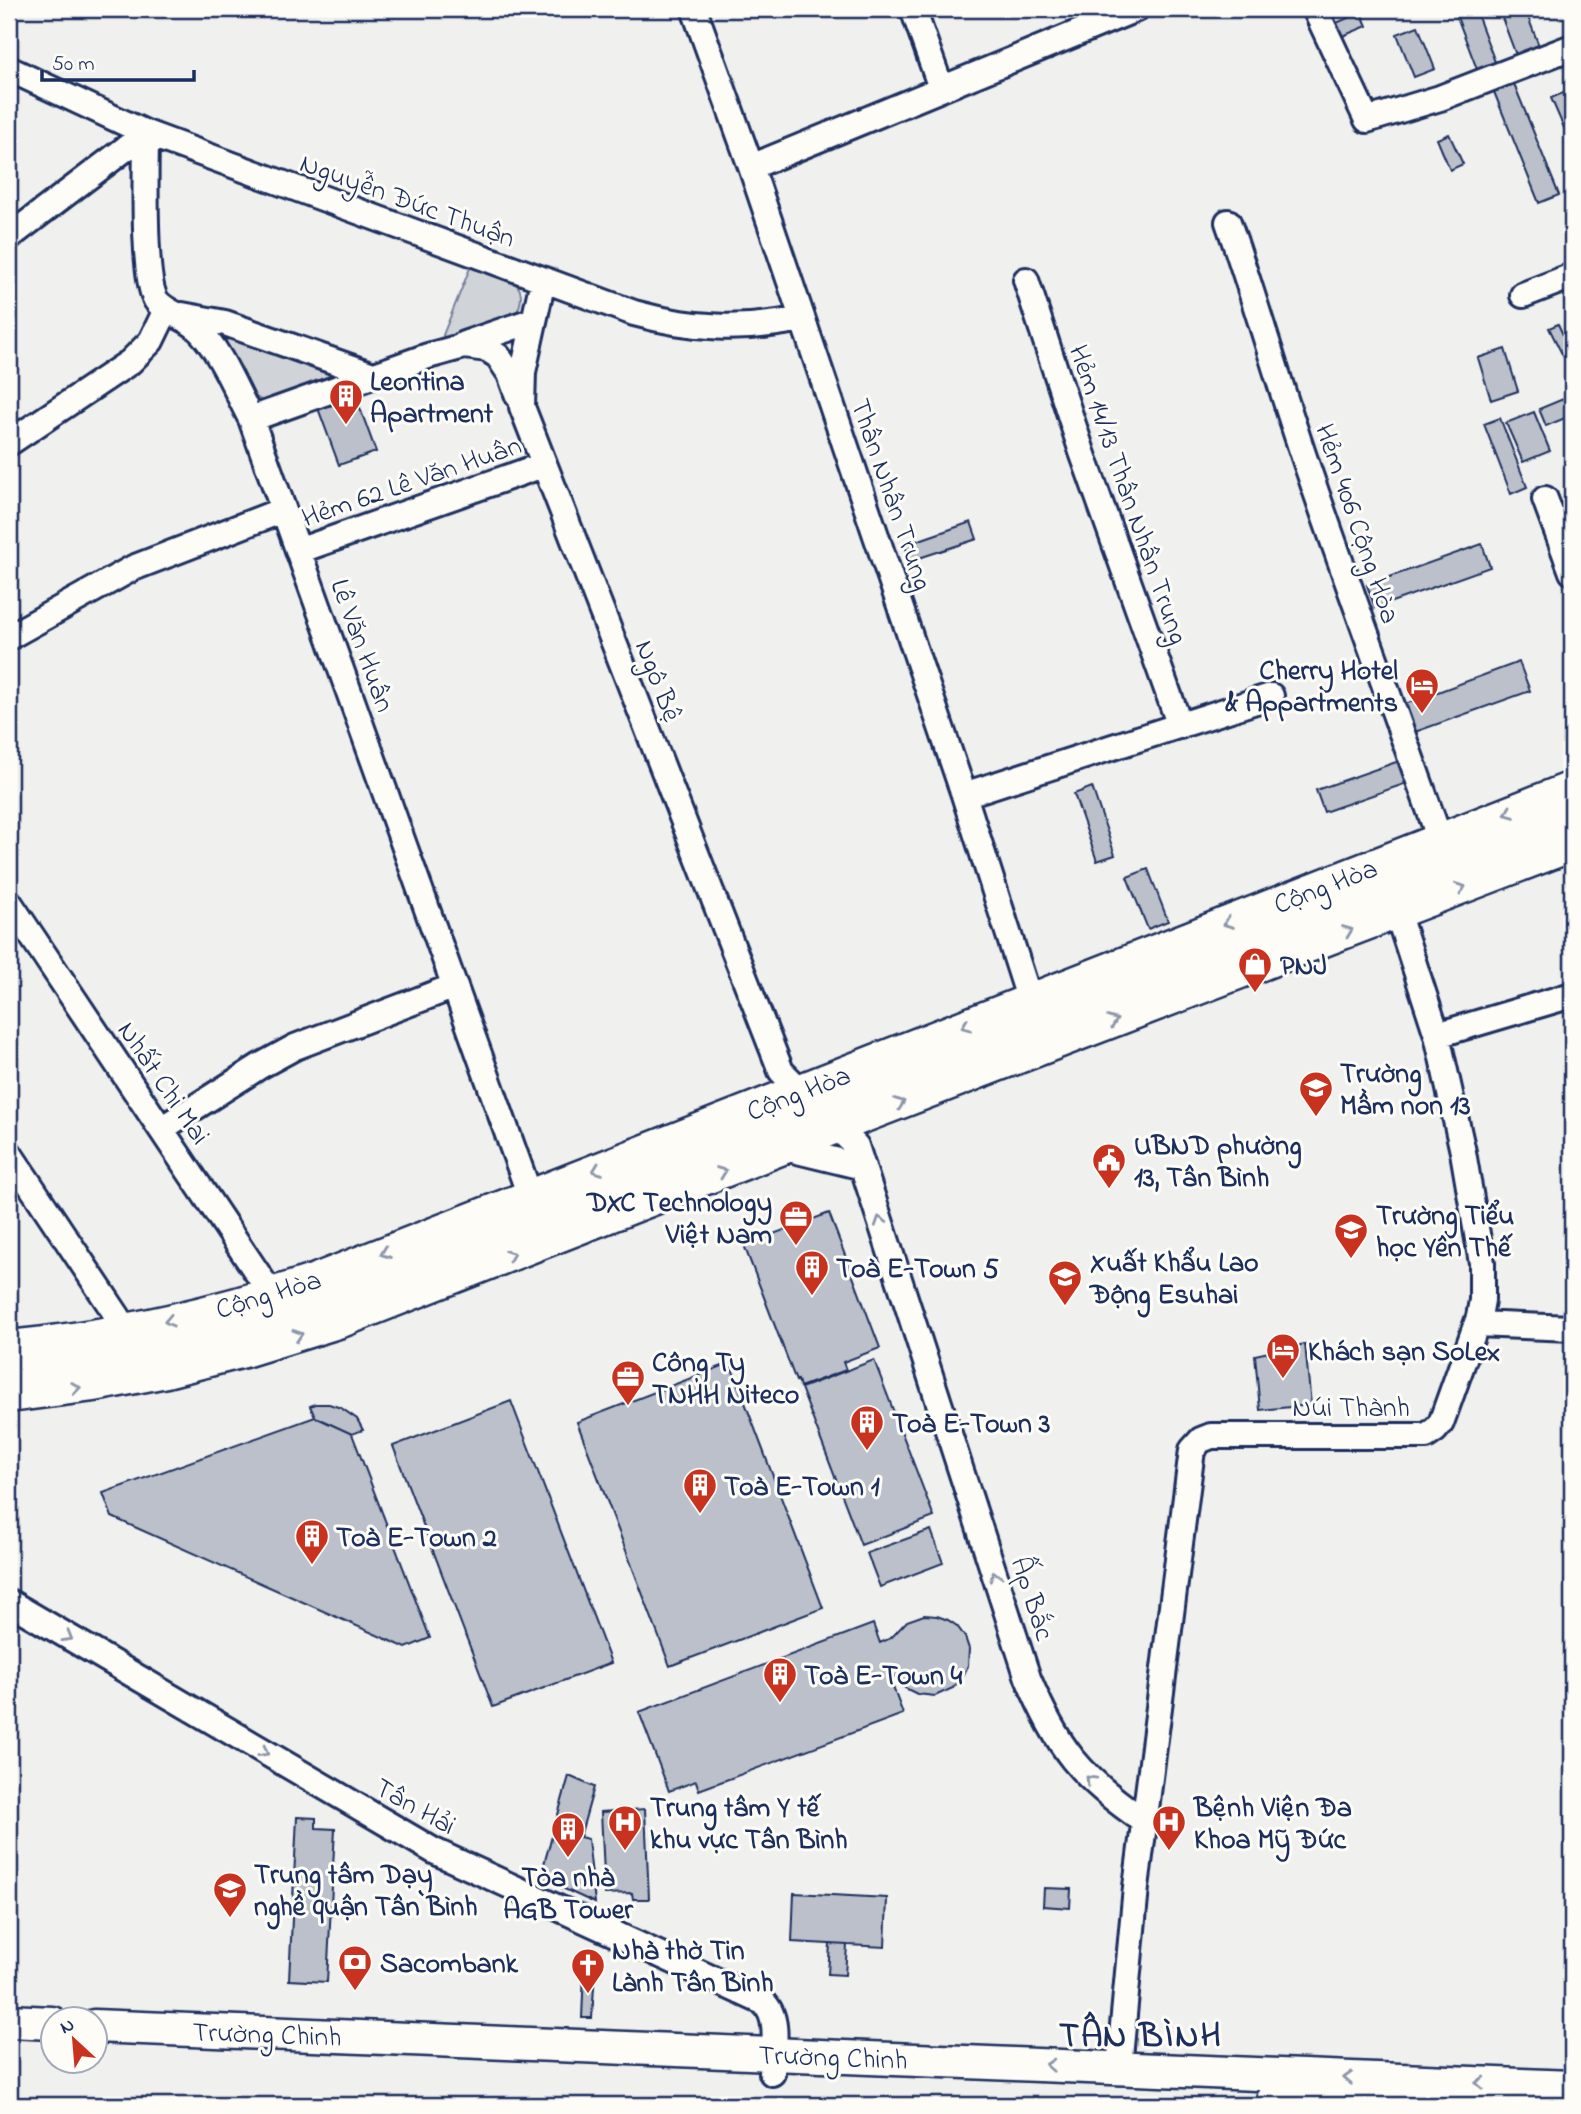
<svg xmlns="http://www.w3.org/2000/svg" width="1581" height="2114" font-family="'Indie Flower',sans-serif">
<rect width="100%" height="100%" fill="#f0f0ee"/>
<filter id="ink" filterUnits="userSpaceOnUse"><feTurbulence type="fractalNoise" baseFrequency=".0143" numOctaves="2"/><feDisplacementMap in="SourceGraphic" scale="14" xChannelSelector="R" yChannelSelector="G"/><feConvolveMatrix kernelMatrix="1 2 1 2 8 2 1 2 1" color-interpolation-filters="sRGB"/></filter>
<g filter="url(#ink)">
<path fill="#d0d3d8" stroke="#76819b" stroke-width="2" d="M472,263C498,273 536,279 515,316L445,340L443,335Z
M230,336L328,370L333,374L332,381C317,386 272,407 259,399C246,392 235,360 228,347L226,342Z"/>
<path fill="#bbc0ca" stroke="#1b2f5e" stroke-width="2" d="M1454,9H1475L1498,70L1480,77Z
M1518,9H1525L1539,46L1516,55L1501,15Z
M1361,12L1367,26L1338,38L1332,25Z
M1418,26L1435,69L1414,77L1397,34Z
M1512,79L1559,195L1539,203L1492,87Z
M1570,90L1572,96V124L1564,128L1551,98Z
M1449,134L1463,164L1450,170L1437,139Z
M1558,324L1572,354L1564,358L1549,328Z
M1505,349L1518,391L1491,400L1478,358Z
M352,386L376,452L339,465L315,400Z
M1563,399L1570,416L1546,426L1539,409Z
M1534,412L1550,451L1523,462L1506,423Z
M1500,418L1527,487L1511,494L1484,424Z
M971,522L977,539L910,561L905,545Z
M1482,544L1490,567L1375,608L1367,585Z
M1519,662L1530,691L1415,732L1405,704Z
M1402,760L1410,782L1324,812L1316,790Z
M1092,787L1115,855L1097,861L1074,794Z
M1148,869L1168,921L1148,929L1127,877Z
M829,1213L880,1348L843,1362L846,1370L800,1387L798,1380L796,1381L744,1245Z
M1305,1344L1311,1405L1260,1410L1255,1355Z
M874,1360L934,1517L861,1545L801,1388Z
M730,1363L823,1608L670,1666L577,1422Z
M511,1401L611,1663L493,1707L393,1446Z
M316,1404H329L341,1408L357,1419L363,1430L352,1434L315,1417L310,1406Z
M315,1417L352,1434L430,1638L406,1648L112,1517L103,1493Z
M931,1530L943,1563L880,1587L867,1553Z
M924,1615L937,1616L948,1620L957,1626L965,1637L969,1649L968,1666L962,1678L953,1688L935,1696L917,1694L901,1686L890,1670L887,1671L903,1714L699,1790L696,1781L669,1791L639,1712L873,1624L880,1643L891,1638L907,1621Z
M569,1776L594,1787L580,1837L588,1839L595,1903L540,1878Z
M645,1809L649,1899H633L632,1893L605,1894L601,1812Z
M297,1817L316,1818V1828L335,1829L327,1982L289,1980Z
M1044,1888L1071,1889L1070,1908L1043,1906Z
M794,1893L887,1898L885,1947L792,1942Z
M830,1944L847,1945L845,1975L828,1974Z
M584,1971L595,1972L592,2018H582Z"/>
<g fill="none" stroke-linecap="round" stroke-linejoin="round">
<g stroke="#1b2f5e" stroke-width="30">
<path id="minor" d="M694,9L751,167L964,795L1030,1001
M913,9L941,88
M1315,9L1367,120L1440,98L1572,47
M9,69L146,133L634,313C692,329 742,331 801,319
M146,133C146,165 142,277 156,300C164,312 184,316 196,327C221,351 235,389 251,419L530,1196
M751,167L1136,9
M1228,222C1255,299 1277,377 1303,454C1347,584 1395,712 1440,840
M9,237L146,133
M543,280L523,372L522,407L781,1071L801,1091
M1026,280L1082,452L1180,726
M1523,295L1572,276
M182,315L225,323L373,375
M464,344L534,320
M251,419L428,356L464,346L487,349L498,356L510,374L518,396
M9,443L130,362L151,341L166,310
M1545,499L1572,572
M298,551L543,465
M9,637L133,568L283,510
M964,795L1271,696
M9,902L272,1295
M1437,1035L1572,995
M837,1127L856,1146L1028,1678C1057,1748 1081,1778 1144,1821
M161,1129L260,1066L295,1047L455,986
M785,1148L863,1167
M9,1153L126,1329
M1477,1324L1572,1328
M9,1602L434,1851L763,2002C781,2018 773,2051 772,2073
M1119,2068L1136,1887L1192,1450L1201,1440L1211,1436H1426L1435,1430L1441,1423L1479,1317L1482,1300V1263L1463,1152L1437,1035L1397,912"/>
</g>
<g stroke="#1b2f5e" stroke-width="37">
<path id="major" d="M9,1347C113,1337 216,1313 316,1280L1572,788
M9,1371C119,1358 227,1335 332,1298L1572,815
M9,1396L94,1385L166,1371L244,1351L341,1321L864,1116L1572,845
M9,2021L52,2023
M94,2026L1572,2087
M1274,2096L1481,2105"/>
</g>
<use href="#minor" stroke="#fdfcf7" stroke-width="24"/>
<use href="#major" stroke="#fdfcf7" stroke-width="32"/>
</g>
<defs><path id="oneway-chevron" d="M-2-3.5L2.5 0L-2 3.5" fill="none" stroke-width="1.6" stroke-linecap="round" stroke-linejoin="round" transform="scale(1.75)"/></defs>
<g stroke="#8c96aa">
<use href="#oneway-chevron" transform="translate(1509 813) rotate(159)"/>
<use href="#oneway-chevron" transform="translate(1461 888) rotate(-21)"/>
<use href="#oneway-chevron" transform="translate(1228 923) rotate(159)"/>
<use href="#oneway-chevron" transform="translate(1348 931) rotate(-21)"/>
<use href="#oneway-chevron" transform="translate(1113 1021) rotate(-21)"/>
<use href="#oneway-chevron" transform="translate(966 1026) rotate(159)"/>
<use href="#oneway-chevron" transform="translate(900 1103) rotate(-21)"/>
<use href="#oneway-chevron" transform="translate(597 1170) rotate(159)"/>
<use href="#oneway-chevron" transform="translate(722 1172) rotate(-21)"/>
<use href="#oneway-chevron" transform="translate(880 1221) rotate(-108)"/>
<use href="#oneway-chevron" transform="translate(385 1253) rotate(159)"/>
<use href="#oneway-chevron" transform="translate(510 1255) rotate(-21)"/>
<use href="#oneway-chevron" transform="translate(169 1321) rotate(168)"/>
<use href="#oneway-chevron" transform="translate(298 1335) rotate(-18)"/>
<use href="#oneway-chevron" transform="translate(76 1388) rotate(-8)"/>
<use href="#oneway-chevron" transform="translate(995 1576) rotate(-108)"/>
<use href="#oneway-chevron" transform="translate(68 1637) rotate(30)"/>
<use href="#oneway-chevron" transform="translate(264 1752) rotate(30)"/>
<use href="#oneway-chevron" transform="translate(1090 1780) rotate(-135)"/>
<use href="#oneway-chevron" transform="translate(1050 2065) rotate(-177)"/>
<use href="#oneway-chevron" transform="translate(1348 2078) rotate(-178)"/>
<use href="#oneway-chevron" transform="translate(1480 2083) rotate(-178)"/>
</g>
</g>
<defs>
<g id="building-pin" transform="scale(1.75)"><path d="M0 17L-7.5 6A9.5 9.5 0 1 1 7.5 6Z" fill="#c8321e" stroke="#fdfcf7"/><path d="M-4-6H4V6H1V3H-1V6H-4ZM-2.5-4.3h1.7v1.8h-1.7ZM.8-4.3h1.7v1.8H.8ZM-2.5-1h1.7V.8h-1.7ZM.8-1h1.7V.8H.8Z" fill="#fff"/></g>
<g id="hotel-pin" transform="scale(1.75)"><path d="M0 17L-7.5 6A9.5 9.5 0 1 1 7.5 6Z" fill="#c8321e" stroke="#fdfcf7"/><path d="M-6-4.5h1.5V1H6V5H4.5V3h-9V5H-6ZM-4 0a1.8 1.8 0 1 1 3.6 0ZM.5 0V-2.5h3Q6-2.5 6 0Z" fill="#fff"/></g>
<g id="shop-pin" transform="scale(1.75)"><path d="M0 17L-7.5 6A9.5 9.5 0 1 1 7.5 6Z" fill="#c8321e" stroke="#fdfcf7"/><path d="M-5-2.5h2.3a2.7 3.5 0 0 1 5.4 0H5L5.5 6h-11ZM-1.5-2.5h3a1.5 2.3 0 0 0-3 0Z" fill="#fff"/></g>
<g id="school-pin" transform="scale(1.75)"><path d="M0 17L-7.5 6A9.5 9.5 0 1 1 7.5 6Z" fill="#c8321e" stroke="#fdfcf7"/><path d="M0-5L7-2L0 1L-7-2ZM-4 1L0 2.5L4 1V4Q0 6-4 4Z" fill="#fff"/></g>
<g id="civic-pin" transform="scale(1.75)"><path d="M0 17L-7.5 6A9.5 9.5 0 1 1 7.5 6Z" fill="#c8321e" stroke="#fdfcf7"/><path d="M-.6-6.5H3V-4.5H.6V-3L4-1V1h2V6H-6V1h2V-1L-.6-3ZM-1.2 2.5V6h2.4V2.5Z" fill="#fff"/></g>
<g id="office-pin" transform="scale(1.75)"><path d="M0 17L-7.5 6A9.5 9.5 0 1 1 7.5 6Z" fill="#c8321e" stroke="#fdfcf7"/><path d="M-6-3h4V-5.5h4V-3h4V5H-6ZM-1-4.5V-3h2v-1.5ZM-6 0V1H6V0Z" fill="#fff"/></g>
<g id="hospital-pin" transform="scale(1.75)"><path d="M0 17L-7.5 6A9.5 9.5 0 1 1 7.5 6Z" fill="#c8321e" stroke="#fdfcf7"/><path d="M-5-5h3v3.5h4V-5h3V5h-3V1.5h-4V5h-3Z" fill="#fff"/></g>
<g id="university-pin" transform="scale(1.75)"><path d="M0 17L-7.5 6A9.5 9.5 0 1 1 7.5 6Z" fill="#c8321e" stroke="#fdfcf7"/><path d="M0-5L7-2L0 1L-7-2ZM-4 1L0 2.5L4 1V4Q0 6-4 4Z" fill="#fff"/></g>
<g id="bank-pin" transform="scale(1.75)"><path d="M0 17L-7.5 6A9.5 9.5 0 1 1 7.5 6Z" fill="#c8321e" stroke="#fdfcf7"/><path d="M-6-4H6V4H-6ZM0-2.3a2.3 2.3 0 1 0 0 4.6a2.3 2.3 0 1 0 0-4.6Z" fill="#fff"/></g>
<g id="church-pin" transform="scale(1.75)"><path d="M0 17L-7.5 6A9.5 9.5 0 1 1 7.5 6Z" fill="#c8321e" stroke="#fdfcf7"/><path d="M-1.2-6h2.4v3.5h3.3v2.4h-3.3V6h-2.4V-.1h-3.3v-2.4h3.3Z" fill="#fff"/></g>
</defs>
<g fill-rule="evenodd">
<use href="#building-pin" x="346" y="396"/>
<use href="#hotel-pin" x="1422" y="685"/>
<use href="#shop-pin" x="1255" y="964"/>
<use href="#school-pin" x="1316" y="1088"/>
<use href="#civic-pin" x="1109" y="1160"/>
<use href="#office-pin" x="796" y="1217"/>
<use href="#school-pin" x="1351" y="1230"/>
<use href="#building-pin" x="812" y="1267"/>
<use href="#school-pin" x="1065" y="1277"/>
<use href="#hotel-pin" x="1283" y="1350"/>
<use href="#office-pin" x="628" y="1377"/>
<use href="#building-pin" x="867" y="1422"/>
<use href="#building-pin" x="700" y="1485"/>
<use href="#building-pin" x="312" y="1536"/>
<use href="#building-pin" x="780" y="1674"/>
<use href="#hospital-pin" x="625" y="1822"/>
<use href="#hospital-pin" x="1169" y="1822"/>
<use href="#building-pin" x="568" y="1829"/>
<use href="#university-pin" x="230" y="1889"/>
<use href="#bank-pin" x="355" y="1962"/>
<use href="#church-pin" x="588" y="1965"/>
</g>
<g text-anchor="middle" stroke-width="6" stroke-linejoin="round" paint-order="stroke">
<g font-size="28" fill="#1b2f5e" stroke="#fdfcf7">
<text transform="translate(408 199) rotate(20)" y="10">Nguyễn Đức Thuận</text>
<text transform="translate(411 480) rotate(-19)" y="10">Hẻm 62 Lê Văn Huân</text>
<text transform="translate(893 494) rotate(71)" y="10">Thân Nhân Trung</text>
<text transform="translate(1130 494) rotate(71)" y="10">Hẻm 14/13 Thân Nhân Trung</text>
<text transform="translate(1359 523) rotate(71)" y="10">Hẻm 406 Cộng Hòa</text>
<text transform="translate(364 645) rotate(70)" y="10">Lê Văn Huân</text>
<text transform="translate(660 681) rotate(69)" y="10">Ngô Bệ</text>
<text transform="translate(1325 885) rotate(-21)" y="10">Cộng Hòa</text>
<text transform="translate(165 1082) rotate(56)" y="10">Nhất Chi Mai</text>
<text transform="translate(798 1092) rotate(-21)" y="10">Cộng Hòa</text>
<text transform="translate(268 1293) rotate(-17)" y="10">Cộng Hòa</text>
<text x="1351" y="1416">Núi Thành</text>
<text transform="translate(1034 1598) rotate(72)" y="10">Ấp Bắc</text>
<text transform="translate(416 1805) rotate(29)" y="10">Tân Hải</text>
<text transform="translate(267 2033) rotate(2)" y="10">Trường Chinh</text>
<text transform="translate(833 2056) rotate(2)" y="10">Trường Chinh</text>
</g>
<g font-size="28" font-weight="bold" fill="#1b2f5e" stroke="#fdfcf7" text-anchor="start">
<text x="370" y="390">Leontina<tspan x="370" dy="32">Apartment</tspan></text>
<text x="1398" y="679" text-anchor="end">Cherry Hotel<tspan x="1398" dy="32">&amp; Appartments</tspan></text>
<text x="1280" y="974">PNJ</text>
<text x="1340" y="1082">Trường<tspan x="1340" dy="32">Mầm non 13</tspan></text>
<text x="1134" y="1154">UBND phường<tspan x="1134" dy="32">13, Tân Bình</tspan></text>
<text x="772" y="1211" text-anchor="end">DXC Technology<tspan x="772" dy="32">Việt Nam</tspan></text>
<text x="1376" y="1224">Trường Tiểu<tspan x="1376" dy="32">học Yên Thế</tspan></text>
<text x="1090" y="1271">Xuất Khẩu Lao<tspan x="1090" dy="32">Động Esuhai</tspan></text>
<text x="836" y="1277">Toà E-Town 5</text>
<text x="1308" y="1360">Khách sạn SoLex</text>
<text x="652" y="1371">Công Ty<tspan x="652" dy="32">TNHH Niteco</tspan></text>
<text x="892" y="1432">Toà E-Town 3</text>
<text x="724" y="1495">Toà E-Town 1</text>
<text x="336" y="1546">Toà E-Town 2</text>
<text x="804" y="1684">Toà E-Town 4</text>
<text x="650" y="1816">Trung tâm Y tế<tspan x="650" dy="32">khu vực Tân Bình</tspan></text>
<text x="1194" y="1816">Bệnh Viện Đa<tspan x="1194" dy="32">Khoa Mỹ Đức</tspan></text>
<text x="254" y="1883">Trung tâm Dạy<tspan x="254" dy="32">nghề quận Tân Bình</tspan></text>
<text x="568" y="1886" text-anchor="middle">Tòa nhà<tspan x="568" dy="32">AGB Tower</tspan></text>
<text x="612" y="1959">Nhà thờ Tin<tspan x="612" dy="32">Lành Tân Bình</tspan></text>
<text x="380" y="1972">Sacombank</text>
</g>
<g font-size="35" font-weight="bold" letter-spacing="2" fill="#1b2f5e" stroke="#fdfcf7">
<text x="1141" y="2046">TÂN BÌNH</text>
</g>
</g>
<rect width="1581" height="2114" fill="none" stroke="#fdfcf7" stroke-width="35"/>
<rect x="18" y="18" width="1546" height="2079" fill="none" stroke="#1b2f5e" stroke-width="2.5" filter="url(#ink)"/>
<g transform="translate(74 2040) rotate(334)"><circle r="33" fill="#fdfcf7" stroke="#a3aaba" stroke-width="2"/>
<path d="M0-5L12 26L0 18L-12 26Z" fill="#c8321e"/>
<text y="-10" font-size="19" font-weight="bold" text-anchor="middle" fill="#1b2f5e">N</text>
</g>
<path d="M42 70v10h152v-10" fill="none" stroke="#1b2f5e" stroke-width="3.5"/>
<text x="52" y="70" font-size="21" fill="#1b2f5e" stroke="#fdfcf7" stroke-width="5" paint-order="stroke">50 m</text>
</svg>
